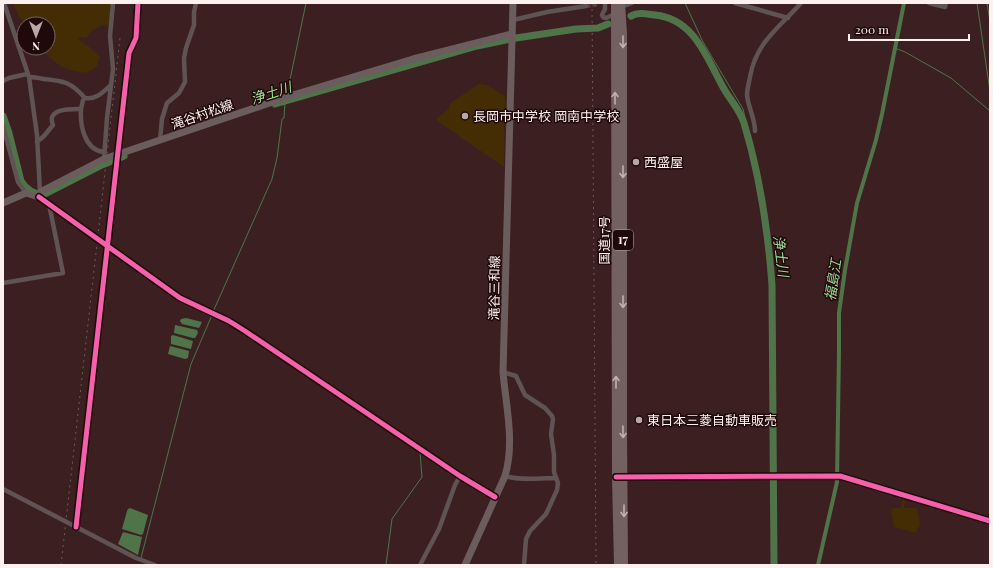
<svg xmlns="http://www.w3.org/2000/svg" width="993" height="568" font-family="'Playfair Display','Noto Sans JP',serif">
<rect width="100%" height="100%" fill="#3c2021"/>
<path fill="#442d04" d="M13,3H114L110,24C100,26 92,28 87,37L83,38L80,37L78,40L87,45L100,57L97,66L86,73C65,70 55,65 41,48H48V24H30L21,20Z
M479,84L487,85L505,96L504,167L436,120L450,107L449,104Z
M903,498L905,499L904,508H917L920,524L916,533L894,527L891,511L893,508H901Z"/>
<path fill="#507449" d="M186,318L202,322L199,328L182,324L180,321L181,319Z
M175,325L197,330L198,333L195,338H193L174,333Z
M173,335L193,341L191,349L171,344V336Z
M170,346L189,351L188,358L185,359L168,354Z
M130,508L148,515L143,534L141,535L122,529L127,511L128,509Z
M123,532L142,537L138,555L118,544Z"/>
<g fill="none" stroke-linecap="round" stroke-linejoin="round">
<path stroke="#507449" stroke-width="1" d="M685,3L703,42L743,109L745,118L743,122
M977,3L990,91
M987,3L990,21
M895,48L905,52L951,78L990,111
M287,94L306,3
M213,312L272,179L277,158L282,119L284,118L285,101
M141,558L191,364L212,315
M386,565L392,519L422,477L420,452"/>
<path stroke="#507449" stroke-width="4" d="M818,565L837,482L839,350V313L845,270L857,203L876,140L882,114L904,3"/>
<path stroke="#507449" stroke-width="7" d="M631,16C639,12 646,14 655,15C695,19 707,59 724,89C731,101 740,110 744,123C760,176 768,231 772,285L774,565
M275,104L477,46L516,38L576,29L598,28L608,24
M3,116L9,133L21,181C25,188 35,196 45,194L102,165L124,156"/>
<path stroke="#593f40" stroke-width="4.5" stroke-dasharray="4.5 2" stroke-linecap="butt" d="M586,6L599,4"/>
<path stroke="#5f5353" stroke-width="4.5" d="M4,3L29,77L37,135L40,192
M605,3V9L602,15L603,17L606,18L615,14
M735,3L788,18
M929,3L945,7L946,3
M621,7L632,3
M513,20L547,12L586,6
M29,77C34,77 39,78 44,79C64,81 71,82 85,98C96,100 103,92 111,85
M3,81L9,78L27,74
M81,109C80,125 84,149 103,152
M3,126L18,182L26,193
M755,131C755,118 748,107 747,95C747,89 749,83 750,77C756,42 779,28 801,3
M160,140L162,119L167,103L179,93L185,82L184,58L186,48L194,25V12L196,3
M37,142L44,136L53,125C46,108 71,109 81,109L83,100L85,98
M104,159L107,118L113,69L110,36L113,3
M39,197L180,298L229,321L245,331L460,476L495,497
M3,283L63,273L49,204
M503,372L516,376L525,395L545,408L552,416L553,419L551,434L554,455V472L558,483L557,490L546,514L530,531L526,539L524,565
M505,476C521,481 539,478 556,478
M622,477L840,476L990,521
M3,489L136,558L155,565
M76,527L129,53L136,38L138,3
M420,565L439,529L455,485L460,476"/>
<path stroke="#6b5d5d" stroke-width="7" d="M3,203L26,193L39,197L40,192L104,159L293,95L413,59L511,34
M465,565L505,476C515,442 506,407 503,372L513,3"/>
<path stroke="#726160" stroke-width="8" d="M615,3L616,477L618,565
M621,3L623,34V433L624,565"/>
<path stroke="#6b5c5c" stroke-width="1" stroke-dasharray="2 4" stroke-linecap="butt" d="M592,3L596,565
M61,565L120,38"/>
<g stroke="#1f0909" stroke-width="8">
<path id="cycleway" d="M39,197L180,298L229,321L245,331L460,476L495,497
M616,477L840,476L990,521
M76,527L129,53L136,38L138,3"/>
</g>
<use href="#cycleway" stroke="#f560ab" stroke-width="5"/>
</g>
<defs><path id="oneway-shaft" d="M-6 0H5M1.5-3L5.5 0L1.5 3" fill="none" stroke-width="1.6" stroke-linecap="round" stroke-linejoin="round"/></defs>
<g stroke="#c0b0af">
<use href="#oneway-shaft" transform="translate(623 42) rotate(90)"/>
<use href="#oneway-shaft" transform="translate(615 98) rotate(-90)"/>
<use href="#oneway-shaft" transform="translate(623 172) rotate(90)"/>
<use href="#oneway-shaft" transform="translate(623 302) rotate(90)"/>
<use href="#oneway-shaft" transform="translate(616 382) rotate(-90)"/>
<use href="#oneway-shaft" transform="translate(623 432) rotate(89)"/>
<use href="#oneway-shaft" transform="translate(624 511) rotate(90)"/>
</g>
<g fill="#bba7a8" stroke="#1f0909" stroke-width="1.5">
<circle cx="465" cy="116" r="4"/>
<circle cx="636" cy="162" r="4"/>
<circle cx="639" cy="420" r="4"/>
</g>
<g text-anchor="middle" stroke-width="3" stroke-linejoin="round" paint-order="stroke">
<rect fill="#1f0909" stroke="#bcabab" stroke-width="1" x="613" y="230" width="20" height="20" rx="3"/>
<g font-size="12" font-weight="bold" fill="#fff0f0">
<text x="623" y="244">17</text>
</g>
<g font-size="13" fill="#fff0f0" stroke="#1f0909">
<text transform="translate(202 114) rotate(-19)" y="5">滝谷村松線</text>
<text transform="translate(604 240) rotate(-90)" y="5">国道17号</text>
<text transform="translate(494 288) rotate(-89)" y="5">滝谷三和線</text>
</g>
<g font-size="13" fill="#fff0f0" stroke="#1f0909" text-anchor="start">
<text x="473" y="121">長岡市中学校 岡南中学校</text>
<text x="644" y="167">西盛屋</text>
<text x="647" y="425">東日本三菱自動車販売</text>
</g>
<g font-size="14" font-style="italic" fill="#9cdb95" stroke="#1f0909">
<text transform="translate(271 93) rotate(-18)" y="5">浄土川</text>
<text transform="translate(781 256) rotate(83)" y="5">浄土川</text>
<text transform="translate(833 280) rotate(-81)" y="5">福島江</text>
</g>
</g>
<rect width="993" height="568" fill="none" stroke="#fff0f0" stroke-width="8"/>
<g transform="translate(36 36) rotate(180)"><circle r="19" fill="#1f0909" stroke="#796565"/>
<path d="M0-3L7 15L0 10L-7 15Z" fill="#bba7a8"/>
<text y="-6" font-size="11" font-weight="bold" text-anchor="middle" fill="#fff0f0">N</text>
</g>
<path d="M849 34v6h120v-6" fill="none" stroke="#fff0f0" stroke-width="2"/>
<text x="855" y="34" font-size="12" fill="#fff0f0" stroke="#1f0909" stroke-width="3" paint-order="stroke">200 m</text>
</svg>
